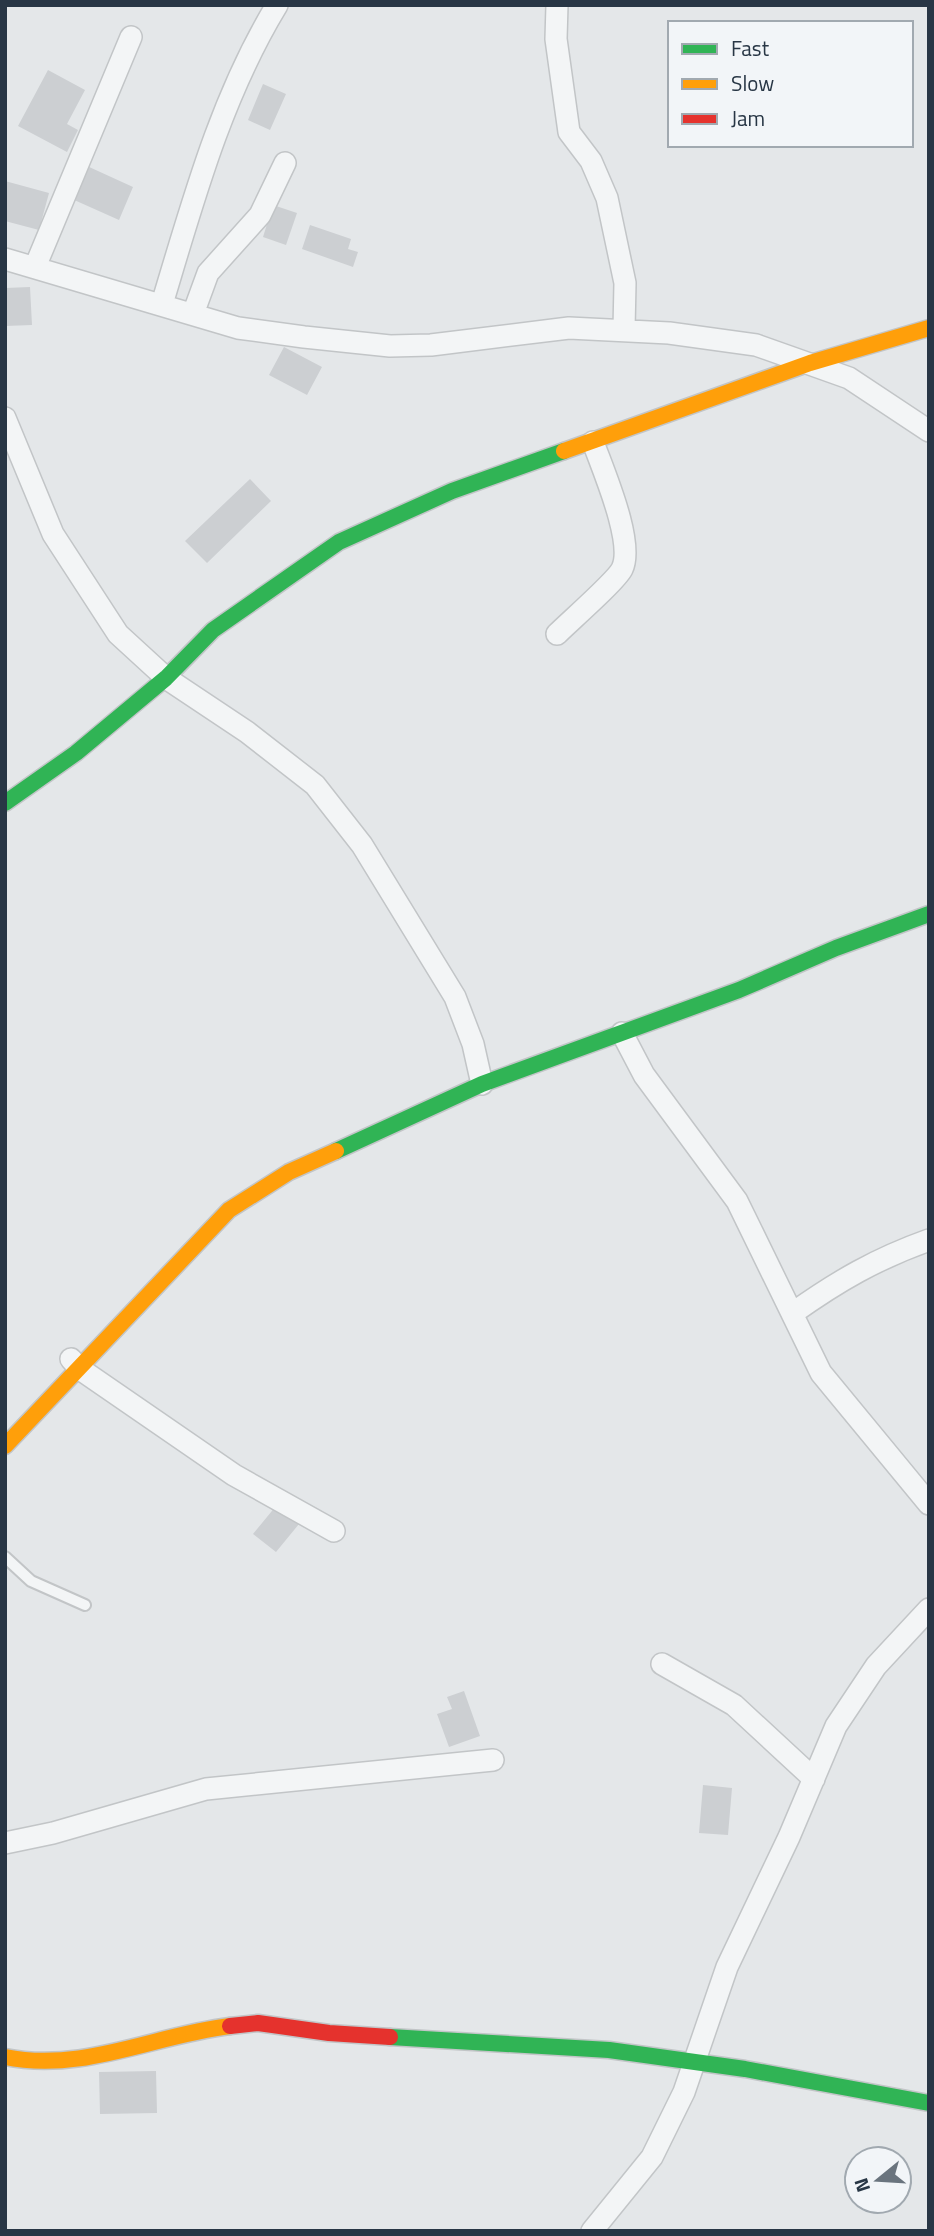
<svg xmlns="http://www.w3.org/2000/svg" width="934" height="2236" font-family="'Titillium Web',sans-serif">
<rect width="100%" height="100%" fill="#e4e7e9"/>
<path fill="#cccfd2" d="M48,70L85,90L67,124L78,130L67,152L18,126Z
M263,84L286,94L270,130L248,120Z
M87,166L133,187L119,220L72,199Z
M5,181L49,193L39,230L5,221Z
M273,205L297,213L286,245L263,237Z
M310,225L351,239L348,249L358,252L353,267L302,249Z
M30,287L32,325L5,326V288Z
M284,347L322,367L307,395L269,375Z
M250,479L271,501L207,563L185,541Z
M276,1506L299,1524L276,1552L253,1534Z
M464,1691L480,1736L449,1747L437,1714L452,1709L447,1697Z
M703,1785L732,1788L728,1835L699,1833Z
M156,2071L157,2113L100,2114L99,2072Z"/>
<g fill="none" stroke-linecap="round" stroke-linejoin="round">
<g stroke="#c2c5c7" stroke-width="14">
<path id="lane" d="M5,1557L31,1581L85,1605"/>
</g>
<g stroke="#c2c5c7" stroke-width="24">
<path id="street" d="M557,5L556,39L569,132L591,161L607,198L625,283L624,329
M5,259L238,328L304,337L390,346L431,345L569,328L669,333L756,345L849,378L929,431
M35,267L131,37
M162,304C193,201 221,97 277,5
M193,314L208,273L260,215L285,163
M5,418L53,534L118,634L166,678L247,732L315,785L362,845L455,997L473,1044L482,1084
M557,634C569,622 616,581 622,569C635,543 603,470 593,442
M622,1033L644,1075L737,1201L821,1373L929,1504
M793,1313C838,1281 876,1259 929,1240
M71,1359L80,1369L234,1475L334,1531
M662,1664L734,1705L814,1779
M5,1843L53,1833L206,1789L493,1760
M592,2231L652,2157L684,2092L727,1967L789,1837L836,1726L876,1666L929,1609"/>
</g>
<g stroke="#c2c5c7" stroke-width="19">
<path id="fast" d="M5,803L76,753L166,678L213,630L339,542L452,491L564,451
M336,1151L482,1084L739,990L836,948L929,914
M390,2037L609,2050L745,2069L929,2103"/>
</g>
<g stroke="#c2c5c7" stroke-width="19">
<path id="slow" d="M564,451L810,363L929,328
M5,1446L229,1210L289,1172L336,1151
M5,2057C83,2073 154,2035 230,2026"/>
</g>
<g stroke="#c2c5c7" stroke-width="19">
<path id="jam" d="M230,2026L258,2023L329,2033L390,2037"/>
</g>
<use href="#lane" stroke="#f3f5f6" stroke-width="10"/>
<use href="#street" stroke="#f3f5f6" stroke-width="21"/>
<use href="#fast" stroke="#30b455" stroke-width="16"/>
<use href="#slow" stroke="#ff9f0a" stroke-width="16"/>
<use href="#jam" stroke="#e5322d" stroke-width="16"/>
</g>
<rect width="934" height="2236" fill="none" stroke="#283645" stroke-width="14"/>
<rect x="668" y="21" width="245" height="126" fill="#f2f5f8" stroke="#a1a9b0" stroke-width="2"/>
<rect x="682" y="44" width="35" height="10" fill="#30b455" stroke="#a1a9b0" stroke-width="2"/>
<text x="731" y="56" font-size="21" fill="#283645">Fast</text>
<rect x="682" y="79" width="35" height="10" fill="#ff9f0a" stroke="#a1a9b0" stroke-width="2"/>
<text x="731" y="91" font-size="21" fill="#283645">Slow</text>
<rect x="682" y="114" width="35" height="10" fill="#e5322d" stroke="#a1a9b0" stroke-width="2"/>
<text x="731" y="126" font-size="21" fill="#283645">Jam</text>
<g transform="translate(878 2180) rotate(252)"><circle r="33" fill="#f2f5f8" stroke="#a1a9b0" stroke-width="2"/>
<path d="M0-5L12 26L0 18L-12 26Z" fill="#6a747e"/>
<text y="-10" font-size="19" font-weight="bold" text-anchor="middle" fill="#283645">N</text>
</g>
</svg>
